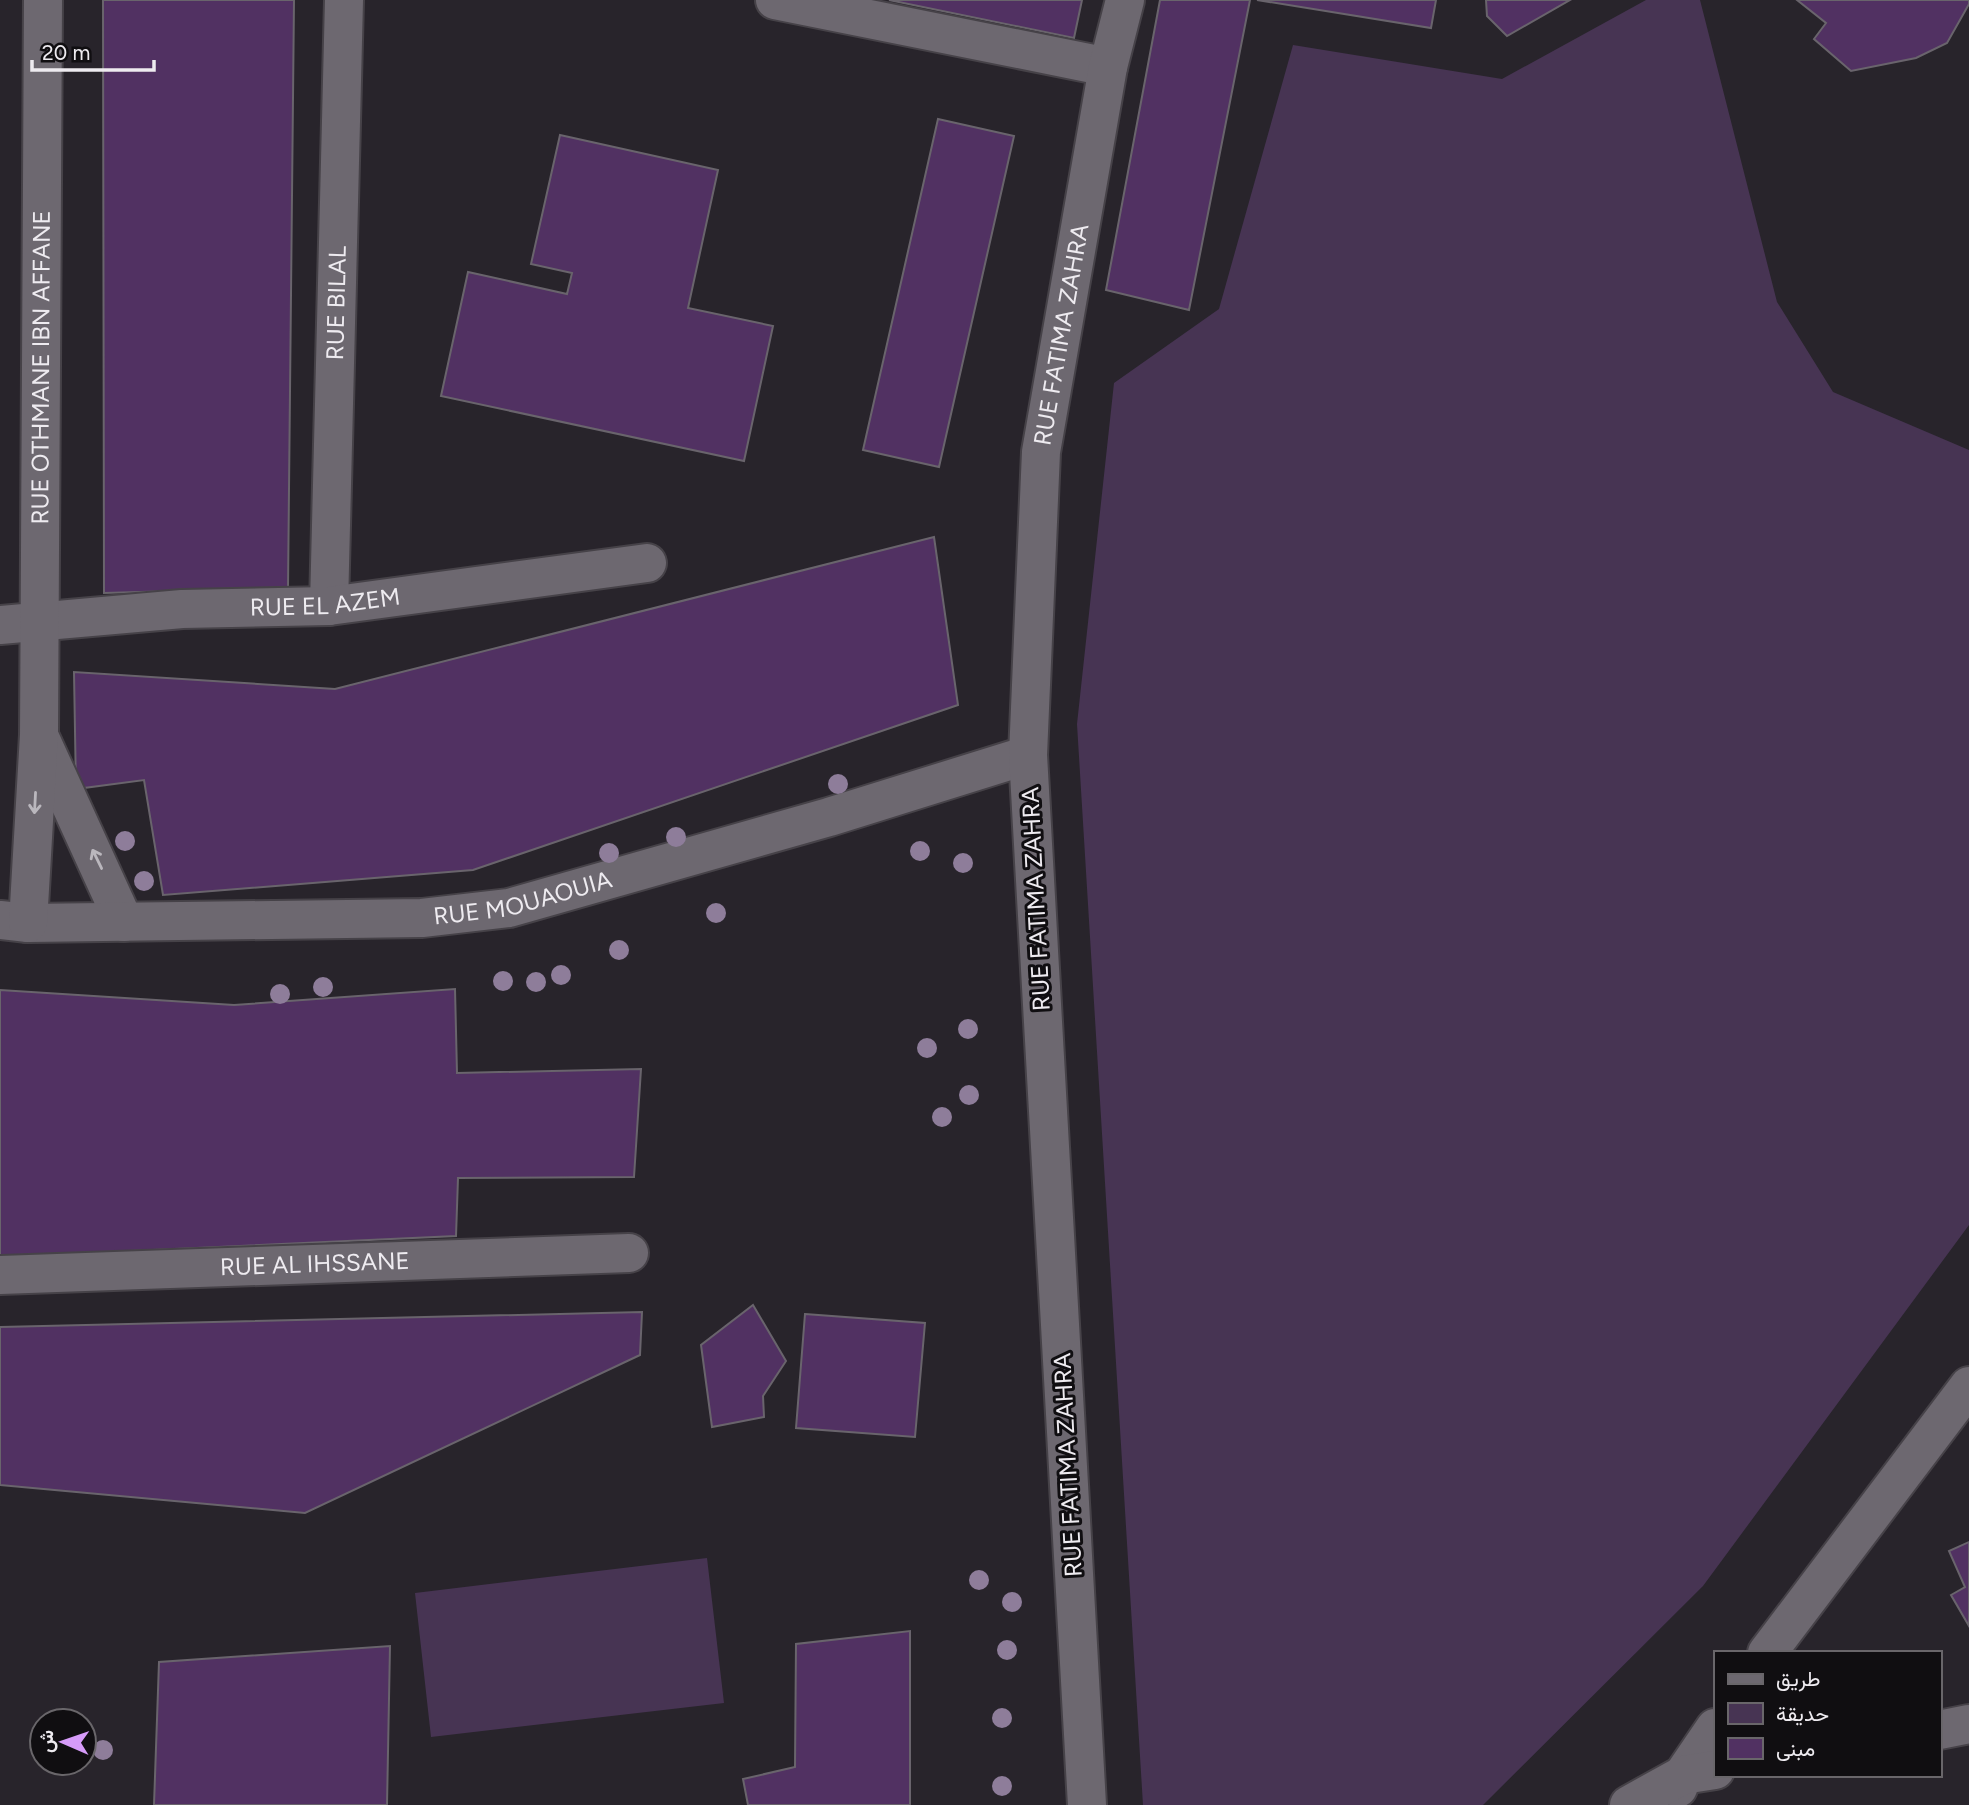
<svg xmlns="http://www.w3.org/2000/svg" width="1969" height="1805" font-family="Figtree,Vazirmatn,sans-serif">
<rect width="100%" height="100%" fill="#28242b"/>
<path fill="#473453" d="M1646,0H1700L1777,302L1833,392L1969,450V1225L1703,1586L1483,1805H1143L1077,724L1114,383L1219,309L1293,45L1502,79Z
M707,1558L724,1703L431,1737L415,1593Z"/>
<path fill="#513162" stroke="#69646c" stroke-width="2" d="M103,0H294L288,588L104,593Z
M889,0H1082L1074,38Z
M1160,0H1250L1189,310L1106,290Z
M1257,0H1436L1431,28Z
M1486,0H1570L1507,36L1487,16Z
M1797,0H1969V4L1947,43L1916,58L1851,71L1814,39L1826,23Z
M938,119L1014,136L939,467L863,450Z
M560,135L718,170L688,308L773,326L744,461L441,396L468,272L567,294L572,273L531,264Z
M934,537L958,705L473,870L163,895L144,780L76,789L74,672L335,689Z
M455,989L457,1073L641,1069L634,1177L458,1178L456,1236L0,1257V990L234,1005Z
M753,1305L786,1361L763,1396L764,1417L712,1427L701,1345Z
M642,1312L640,1355L305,1513L0,1485V1327Z
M805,1314L925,1323L915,1437L796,1428Z
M1969,1542V1626L1951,1595L1965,1587L1949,1551Z
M910,1631V1805H748L743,1779L795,1767L796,1644Z
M390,1646L387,1805H154L159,1662Z"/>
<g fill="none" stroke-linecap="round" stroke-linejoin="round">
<g stroke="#464248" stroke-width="42">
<g id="minor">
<path d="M775,0L1108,67"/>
<path id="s1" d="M329,606L344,0"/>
<path id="s2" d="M0,625L182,609L329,606L647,563"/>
<path d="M41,740L124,922"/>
<path id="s3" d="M0,920L28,923L422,918L509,908L829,817L1028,755"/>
<path id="s4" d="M28,923L39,735L43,0"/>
<path id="s5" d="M0,1275L629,1253"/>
<path d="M1767,1653L1969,1386"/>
<path d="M1939,1730L1969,1724"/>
<path d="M1678,1788L1683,1775L1715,1728"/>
<path id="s6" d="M1087,1805L1028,755L1041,452L1108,67L1125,0"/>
<path d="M1629,1805L1683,1775L1715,1770"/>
</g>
</g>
<use href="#minor" stroke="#6d6870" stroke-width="38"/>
</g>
<g fill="#8e7d9a">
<circle cx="838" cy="784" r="10"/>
<circle cx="676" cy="837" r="10"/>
<circle cx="125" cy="841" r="10"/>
<circle cx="920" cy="851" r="10"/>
<circle cx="609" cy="853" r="10"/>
<circle cx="963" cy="863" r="10"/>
<circle cx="144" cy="881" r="10"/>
<circle cx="716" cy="913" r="10"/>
<circle cx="619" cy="950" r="10"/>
<circle cx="561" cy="975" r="10"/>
<circle cx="503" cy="981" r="10"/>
<circle cx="536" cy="982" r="10"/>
<circle cx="323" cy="987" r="10"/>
<circle cx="280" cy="994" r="10"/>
<circle cx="968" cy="1029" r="10"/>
<circle cx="927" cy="1048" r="10"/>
<circle cx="969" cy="1095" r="10"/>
<circle cx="942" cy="1117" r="10"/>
<circle cx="979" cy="1580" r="10"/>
<circle cx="1012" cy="1602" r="10"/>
<circle cx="1007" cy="1650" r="10"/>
<circle cx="1002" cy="1718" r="10"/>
<circle cx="103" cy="1750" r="10"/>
<circle cx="1002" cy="1786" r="10"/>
</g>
<defs><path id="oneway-shaft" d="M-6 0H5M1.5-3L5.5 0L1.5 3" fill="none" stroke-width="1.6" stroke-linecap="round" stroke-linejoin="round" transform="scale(1.75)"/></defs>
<g stroke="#bab7bd">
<use href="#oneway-shaft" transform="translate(35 803) rotate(93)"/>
<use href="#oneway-shaft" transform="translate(97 859) rotate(-116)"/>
</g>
<g text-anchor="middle" stroke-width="6" stroke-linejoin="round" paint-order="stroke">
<g font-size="24" fill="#eeebf0" stroke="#100e11">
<text dy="8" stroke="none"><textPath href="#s1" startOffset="303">RUE BILAL</textPath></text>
<text dy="8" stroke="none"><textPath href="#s6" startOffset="1474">RUE FATIMA ZAHRA</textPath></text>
<text dy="8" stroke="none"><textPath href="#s4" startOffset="556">RUE OTHMANE IBN AFFANE</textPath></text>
<text dy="8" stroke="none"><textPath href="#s2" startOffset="326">RUE EL AZEM</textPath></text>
<text dy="8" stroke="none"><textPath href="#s3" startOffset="525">RUE MOUAOUIA</textPath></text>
<text transform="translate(1036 899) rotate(-93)" y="8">RUE FATIMA ZAHRA</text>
<text dy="8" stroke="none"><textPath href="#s5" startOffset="315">RUE AL IHSSANE</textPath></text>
<text transform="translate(1068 1465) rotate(-93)" y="8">RUE FATIMA ZAHRA</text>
</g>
</g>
<rect x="1714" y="1651" width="228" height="126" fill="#100e11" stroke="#69666a" stroke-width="2"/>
<rect x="1728" y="1674" width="35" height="10" fill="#6d6870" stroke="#69666a" stroke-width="2"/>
<text x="1776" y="1686" font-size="21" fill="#eeebf0">طريق</text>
<rect x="1728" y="1703" width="35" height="21" fill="#473453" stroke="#69666a" stroke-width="2"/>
<text x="1776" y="1721" font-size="21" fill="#eeebf0">حديقة</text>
<rect x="1728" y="1738" width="35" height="21" fill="#513162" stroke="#69666a" stroke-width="2"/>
<text x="1776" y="1756" font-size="21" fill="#eeebf0">مبنى</text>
<g transform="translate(63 1742) rotate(272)"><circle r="33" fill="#100e11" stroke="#69666a" stroke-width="2"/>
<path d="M0-5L12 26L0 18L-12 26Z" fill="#d69bf9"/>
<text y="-10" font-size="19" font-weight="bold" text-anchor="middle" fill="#eeebf0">ش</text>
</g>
<path d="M32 60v10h122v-10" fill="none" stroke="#eeebf0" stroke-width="3.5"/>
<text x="42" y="60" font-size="21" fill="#eeebf0" stroke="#100e11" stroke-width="5" paint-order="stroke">20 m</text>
</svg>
